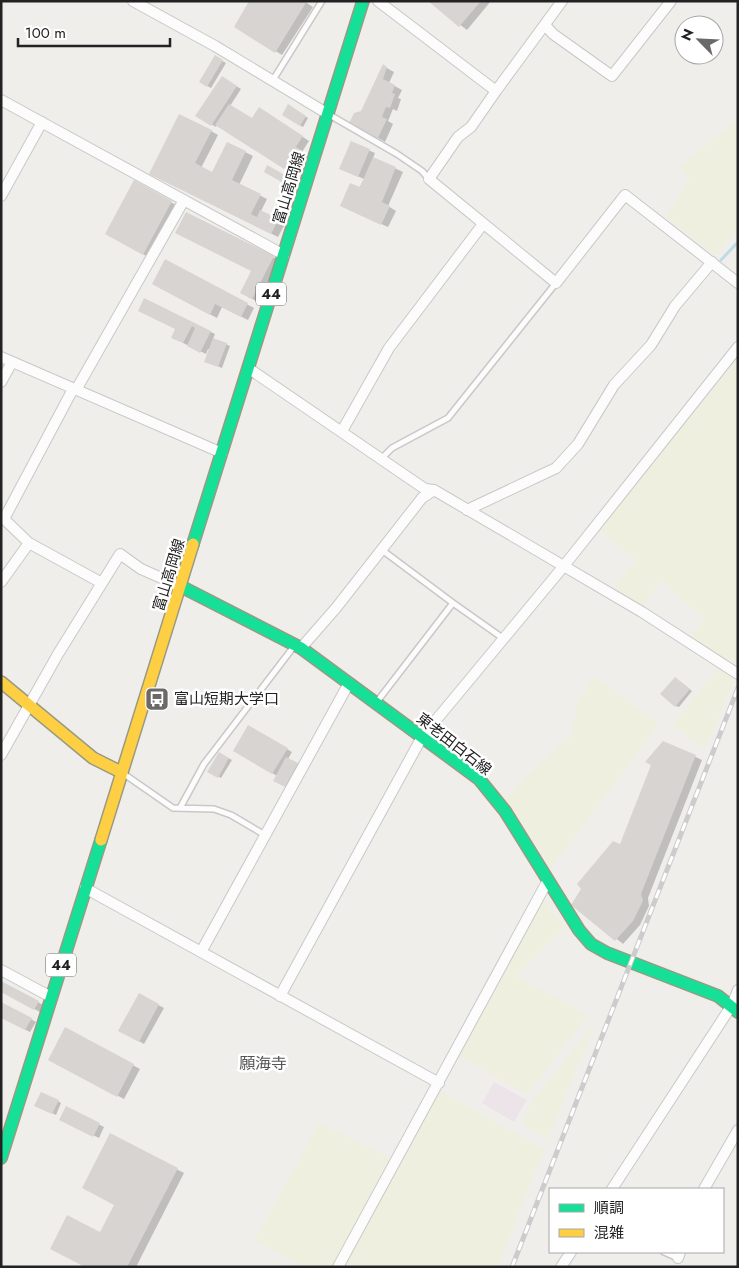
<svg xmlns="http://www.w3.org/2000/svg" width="739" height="1268" font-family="Jost,'Noto Sans JP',sans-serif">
<rect width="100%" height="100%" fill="#f0eeeb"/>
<path fill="#ede4e9" d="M494,1082L527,1100L514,1122L482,1103Z"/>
<path fill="#efefdf" d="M738,120V232L714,255L666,217L690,179L678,168Z
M738,359V665L690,637L704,619L661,581L642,606L614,588L636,560L599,529Z
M718,669L735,679L705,749L672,725Z
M595,677L659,724L551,868L505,797L572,735L577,703Z
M542,898L565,927L517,976L588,1015L527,1094L459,1056Z
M595,1022L548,1140L522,1123L531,1103Z
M440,1091L544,1149L498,1267H304L255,1240L319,1123L402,1164Z"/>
<path fill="#0003" d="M304,1L313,7L282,55L235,26Z
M429,1H491L467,30Z
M215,57L226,63L211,88L200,82Z
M383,66L394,72L389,83L402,90L398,98L401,99L397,111L393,109L388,121L393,124L385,142L351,122L362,112Z
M222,77L241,89L230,106L252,120L266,113L309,141L302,152L310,157L307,162L300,158L291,172L217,125L216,127L197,116Z
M288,106L308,118L303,127L283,115Z
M211,131L218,135L201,168L212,173L227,143L253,156L239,185L267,199L261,211L285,224L278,237L157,177Z
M352,143L375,153L373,158L403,172L388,206L396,211L388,227L348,209L364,179L346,171Z
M268,167L296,183L293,187L265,172Z
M134,182L178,206L150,258L107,234Z
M273,257L280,261L259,302L248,297Z
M166,261L254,308L248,320L222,307L217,318L160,288Z
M145,299L215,334L213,339L230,346L222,368L209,363L210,350L208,349L206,354L177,340V329Z
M678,680L692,691L679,707L676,706Z
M249,727L292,752L288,759L300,765L288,787L275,780L277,776L235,751Z
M664,742L702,760L648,898L649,906L640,925L623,944L573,904L621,845Z
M219,753L232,760L221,778L209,771Z
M1,991L38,1002L43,1005L40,1012Z
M139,995L164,1008L144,1044L120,1030Z
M1,1017L31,1019L36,1022L30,1032Z
M66,1029L140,1069L124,1099L56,1064Z
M58,1101L61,1103L56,1115L39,1107Z
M67,1108L104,1127L99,1138L66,1122Z
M111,1135L184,1173L136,1267H87L115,1205Z"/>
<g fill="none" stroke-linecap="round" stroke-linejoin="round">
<path stroke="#bfdbe3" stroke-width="3" d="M721,260L738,242"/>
</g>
<path fill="#d7d4d2" d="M249,1H307L275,53L234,27Z
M428,1H481L459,27Z
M215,55L223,60L207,87L199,82Z
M383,64L387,67L383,79L395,85L392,93L395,94L390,108L386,107L382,117L387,119L377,140L349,123L354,113L361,111Z
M222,76L237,86L211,126L195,116Z
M229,104L252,118L259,107L303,136L296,147L304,152L299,159L293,155L284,169L215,125Z
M288,104L306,116L300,126L282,115Z
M179,114L212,130L195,163L212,172L227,142L246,151L232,180L261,194L251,214L257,217L260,210L279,219L271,234L149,174Z
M351,141L370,149L358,177L339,169Z
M373,157L396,167L382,202L390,206L381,225L340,206L350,183L360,187Z
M267,165L294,180L290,187L264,172Z
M134,180L172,201L143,255L105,234Z
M186,212L274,256L252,299L240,293L251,271L175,233Z
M165,259L248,303L241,317L215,304L210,315L152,284Z
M144,298L211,331L200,353L187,346L195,328L192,326L183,343L171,338L175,329L138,311Z
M213,338L227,343L218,367L204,362Z
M675,677L690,689L675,707L660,694Z
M248,725L288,748L272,774L233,751Z
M663,741L696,755L641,894L643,901L633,921L615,941L571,905L581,889L577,884L613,841L620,844L651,765L645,762Z
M219,752L229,758L218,778L207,772Z
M286,757L298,763L285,787L273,781Z
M1,981L39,1001L34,1010L1,992Z
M139,993L159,1004L139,1042L118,1031Z
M1,1002L32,1018L25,1030L1,1018Z
M65,1027L134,1064L117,1097L48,1060Z
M41,1092L59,1100L52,1114L34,1106Z
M66,1106L100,1123L93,1137L59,1120Z
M110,1133L178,1168L127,1267H85L50,1249L67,1215L100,1232L114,1205L82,1188Z"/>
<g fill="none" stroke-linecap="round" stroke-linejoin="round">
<g stroke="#c9c8c7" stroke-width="8">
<path id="lane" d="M273,80L322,1
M328,114L397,154L422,171L429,179
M381,459L392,448L448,418L556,283
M382,550L453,603
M376,703L453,603L504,639
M124,774L173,808L214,809L231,815L265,835
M180,808L204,764L295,645
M664,1252L678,1258"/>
</g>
<g stroke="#c9c8c7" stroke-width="12">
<path id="street" d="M133,1L215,46L328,114
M378,1L496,91L562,1
M545,25L553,34L612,76L671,1
M496,91L471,127L458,137L429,179L556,283L625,195L738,283
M1,100L284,255
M1,196L42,122
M1,357L222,453
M248,368L425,489L434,490L642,612L738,674
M1,382L12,362
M76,390L184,200
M342,431L389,348L483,224
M467,510L556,468L578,444L614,385L651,345L675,306L712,262
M1,518L4,519L73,389
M4,519L29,543L100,582
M1,582L29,543
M301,648L336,608L422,498L434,490
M1,755L58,654L120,554L141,569L182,587
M85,888L439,1083
M201,952L349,683
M1,970L51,997
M280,996L422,737L563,567L738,347
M612,1189L732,1005L738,990
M704,1189L738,1130
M678,1258L680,1252
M338,1267L547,882
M561,1267L571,1252"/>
</g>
<g stroke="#999a82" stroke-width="14">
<path id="fast" d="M193,544L363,1
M182,587L301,648L479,779L505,811L579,930L591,944L607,953L718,996L738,1012
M1,1158L101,840"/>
</g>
<g stroke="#999a82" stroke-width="14">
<path id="slow" d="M1,682L93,758L121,772
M101,840L193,544"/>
</g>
<use href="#lane" stroke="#fdfcfc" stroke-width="5"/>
<use href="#street" stroke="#fdfcfc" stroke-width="10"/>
<use href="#fast" stroke="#16e098" stroke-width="11"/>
<use href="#slow" stroke="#ffcf43" stroke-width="11"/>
<g stroke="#ccc" stroke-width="5">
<path id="rail" d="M512,1267L738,688"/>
</g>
<use href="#rail" stroke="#fff" stroke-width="3" stroke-dasharray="9" stroke-linecap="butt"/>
</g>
<defs>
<g id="bus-square" transform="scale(1.25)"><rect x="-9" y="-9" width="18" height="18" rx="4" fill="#6a6968" stroke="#fff"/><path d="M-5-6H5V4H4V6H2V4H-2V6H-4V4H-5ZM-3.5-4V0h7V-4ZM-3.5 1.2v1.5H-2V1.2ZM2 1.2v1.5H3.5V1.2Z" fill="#fff"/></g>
</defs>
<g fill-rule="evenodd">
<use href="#bus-square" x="157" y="699"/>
</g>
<g text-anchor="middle" stroke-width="5" stroke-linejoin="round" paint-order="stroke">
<g fill="#fff" stroke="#646464" stroke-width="1">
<rect x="256" y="282.5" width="30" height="23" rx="4"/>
<rect x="46" y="953.5" width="30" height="23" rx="4"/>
</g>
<g font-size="14" font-weight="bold" fill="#222">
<text x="271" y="299">44</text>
<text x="61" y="970">44</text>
</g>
<g font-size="15" fill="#222" stroke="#fff">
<text transform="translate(289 188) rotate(-73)" y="5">富山高岡線</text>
<text transform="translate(169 575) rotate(-73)" y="5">富山高岡線</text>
<text transform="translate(454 744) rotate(38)" y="5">東老田白石線</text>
</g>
<g font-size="15" fill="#222" stroke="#fff" text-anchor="start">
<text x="174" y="704">富山短期大学口</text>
</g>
<g font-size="16" fill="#555" stroke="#fff">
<text x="263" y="1069">願海寺</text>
</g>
</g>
<rect width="739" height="1268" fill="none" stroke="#222222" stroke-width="5"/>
<rect x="549" y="1188" width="175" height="65" fill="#ffffff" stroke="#a7a7a7"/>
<rect x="559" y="1204" width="25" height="8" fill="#16e098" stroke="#a7a7a7"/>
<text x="594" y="1213" font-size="15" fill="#222222">順調</text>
<rect x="559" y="1229" width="25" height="8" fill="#ffcf43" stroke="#a7a7a7"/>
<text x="594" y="1238" font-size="15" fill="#222222">混雑</text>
<g transform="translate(699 40) rotate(294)"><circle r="24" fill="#ffffff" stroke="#a7a7a7"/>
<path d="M0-4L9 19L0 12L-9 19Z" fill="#6a6968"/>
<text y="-8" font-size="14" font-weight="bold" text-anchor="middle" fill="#222222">N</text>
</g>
<path d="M18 38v8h152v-8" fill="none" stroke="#222222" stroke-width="2.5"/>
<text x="25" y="38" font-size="15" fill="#222222" stroke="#ffffff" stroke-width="4" paint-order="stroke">100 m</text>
</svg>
